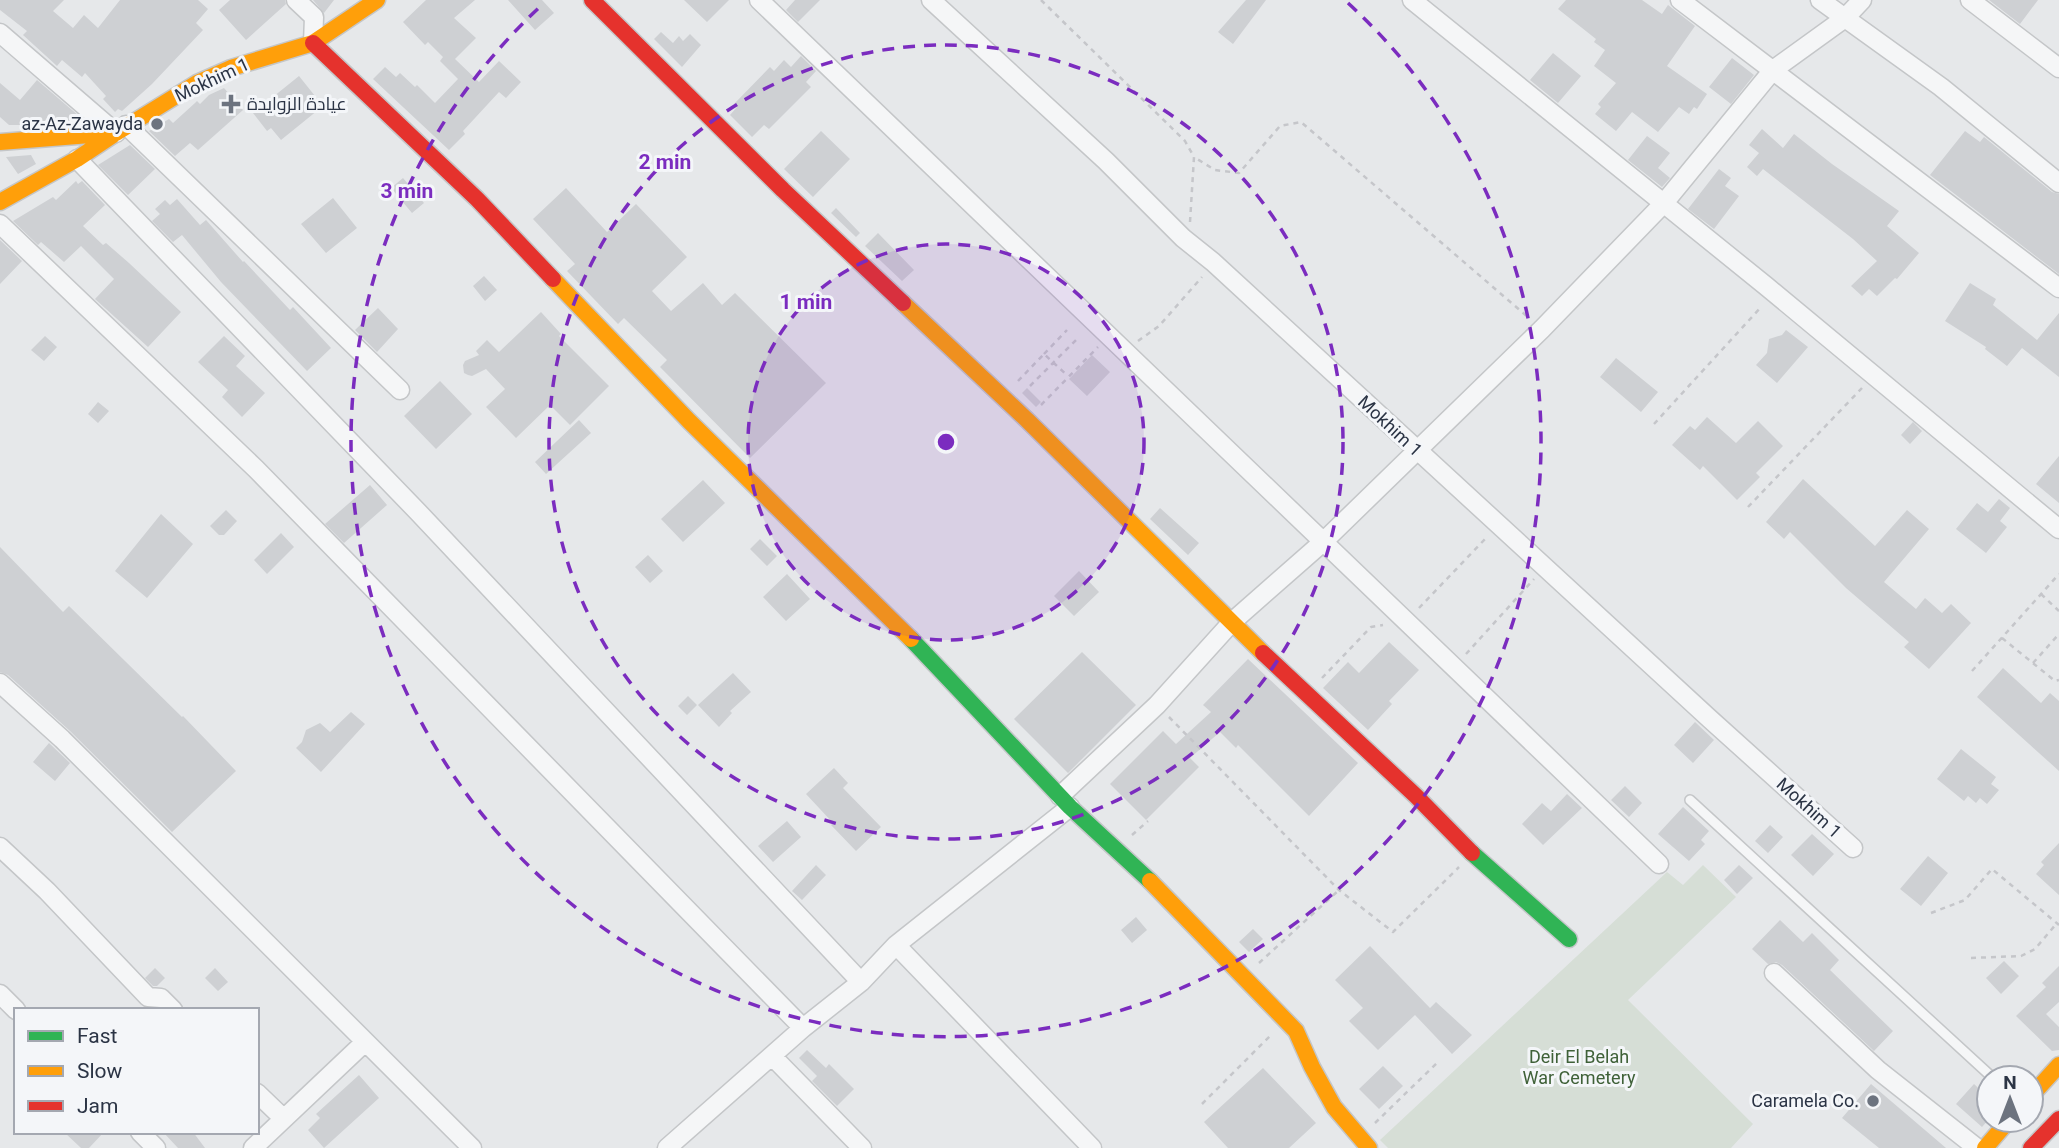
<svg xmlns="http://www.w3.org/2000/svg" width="2059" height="1148" font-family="Roboto,Cairo,sans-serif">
<rect width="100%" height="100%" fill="#e6e8ea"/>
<path fill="#d6ded6" d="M1703,865L1736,897L1628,1000L1753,1124L1731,1148H1388L1380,1140L1667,872L1683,885Z"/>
<path fill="#ced0d3" d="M0,0H64L53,11L73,28L84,15L98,28L120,0H198L208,9L196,23L203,30L152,84L122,111L118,109L115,112L103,99L106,96L85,73L82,77L62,60L57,66L23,35L27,31L0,10Z
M230,0H285L286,4L246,40L219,10Z
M313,0H334L324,13Z
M426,0H475L454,18L476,38L455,59L479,82L499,61L521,82L506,98L499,92L463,131L465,134L449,150L373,79L385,67L396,77L400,73L415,87L417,85L435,103L458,79L440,61L443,57L428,42L425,45L403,22Z
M508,0H542L554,13L535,30Z
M684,0H729L707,22Z
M795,0H820L798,22L786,10Z
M1246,0H1266L1233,44L1218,32Z
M1566,0H1642L1662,14L1668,5L1695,26L1667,66L1707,94L1697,109L1694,107L1689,114L1679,107L1658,132L1632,112L1616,131L1595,114L1601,107L1598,104L1616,83L1594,66L1605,50L1594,42L1596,39L1558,9Z
M1989,0H2038L2020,24Z
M661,32L673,43L679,36L683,41L690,34L701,45L682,67L654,39Z
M1553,53L1581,76L1558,103L1530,80Z
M801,56L816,71L806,82L811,87L769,129L764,125L752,137L730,115L737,107L734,104L770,67L774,71L784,60L791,67Z
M1732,58L1754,75L1731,104L1709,87Z
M299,76L323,106L281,140L271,128L267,131L253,113Z
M37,80L79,116L75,120L52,122L47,118L43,123L30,124L24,119L20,125H9L0,117V83L20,100Z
M224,88L243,110L198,150L190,143L175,156L149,131L169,119L173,123L195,103L197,101L200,104L209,95Z
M1762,129L1783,148L1794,134L1832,164L1899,211L1887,226L1919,253L1897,279L1895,278L1877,296L1869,289L1862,296L1851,286L1877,261L1853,239L1763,169L1757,176L1747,167L1759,153L1749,145Z
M821,131L850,159L813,197L784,169Z
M1965,131L1980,142L1984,137L2052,192L2059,194V274L1930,175Z
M1647,136L1670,153L1658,168L1670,178L1662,187L1628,160Z
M130,145L155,169L128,195L98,165Z
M31,155L36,164L18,174L6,157Z
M1719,169L1731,178L1725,186L1739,196L1714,229L1688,209Z
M403,178L424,203L412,213L391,188Z
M76,181L78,184L82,181L105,205L83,226L103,245L106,243L129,263L181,312L148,347L95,299L114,279L81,246L64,262L41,242L38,245L13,221L53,197L56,200Z
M566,188L607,232L636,204L687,257L652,291L671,311L703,283L722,305L735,293L826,383L750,458L660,367L667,360L624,318L618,324L567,271L575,264L533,219Z
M333,198L357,228L326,253L301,224Z
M177,199L200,225L206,220L243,262L244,261L290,310L293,307L331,348L307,371L221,282L182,235L173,242L152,221L160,214L155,209L165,200L170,205Z
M836,208L860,233L856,237L831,213Z
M878,233L914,270L902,281L865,246Z
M0,240L22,261L0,284Z
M484,276L497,290L485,301L473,286Z
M1970,283L1996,299L1993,305L2037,340L2059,313V377L2022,348L2007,366L1985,349L1986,347L1945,321Z
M378,308L398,329L377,352L355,330Z
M541,312L561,334L559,336L609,386L570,425L550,405L516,438L486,407L505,389L486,369L472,376L468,375L464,373L463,365L465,361L479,355L476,351L487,340L499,352Z
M1786,330L1808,347L1777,383L1756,365L1767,353L1769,339L1782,335Z
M45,336L57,347L44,361L31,350Z
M224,336L245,356L236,366L265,393L242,417L222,397L228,390L198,362Z
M1092,355L1110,372L1087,396L1069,379Z
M1616,358L1658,392L1641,412L1600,377Z
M440,381L472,414L436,449L404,416Z
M1027,388L1041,402L1036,407L1022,393Z
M98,402L109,411L98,423L88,414Z
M1707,417L1736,443L1758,421L1783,446L1756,473L1760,477L1737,500L1703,466L1700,470L1672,445L1690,426L1695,430Z
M579,420L591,433L546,474L535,462Z
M1913,422L1922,431L1910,444L1901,435Z
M2059,456V503L2036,484Z
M1803,479L1875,546L1907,510L1929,529L1884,582L1916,609L1925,598L1942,613L1951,604L1971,623L1929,669L1904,647L1909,642L1846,588L1790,532L1784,539L1766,522Z
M703,480L725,503L683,542L661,519Z
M370,485L387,505L344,543L325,524Z
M1999,499L2010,508L2000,521L2007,527L1986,553L1956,529L1977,503L1988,512Z
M1160,508L1199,543L1188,555L1150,519Z
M226,510L237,521L224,535H219L210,526Z
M161,514L193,544L147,598L115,571Z
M281,533L294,547L267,574L254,560Z
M760,539L777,556L767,566L750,549Z
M0,547L63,612L69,606L182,717L183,716L236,771L172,832L70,731L8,675L0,672Z
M648,555L663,571L650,583L635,567Z
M1079,571L1099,592L1074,616L1054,596Z
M787,574L810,599L786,621L763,597Z
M1389,642L1419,670L1389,701L1392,704L1368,730L1323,688L1348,662L1359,673Z
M1082,652L1136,705L1068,773L1014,719Z
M1248,659L1358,763L1309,816L1238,745L1236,748L1220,732L1190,758L1199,767L1146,820L1110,784L1163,731L1176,744L1211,712L1203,705Z
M2003,668L2041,703L2050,693L2059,701V771L1977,697Z
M733,673L751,692L730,711L732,713L719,727L698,705Z
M688,696L697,705L687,715L678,706Z
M351,712L365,724L321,772L296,748L302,742L306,730L320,723L330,732Z
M1695,722L1714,740L1693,763L1674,745Z
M49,743L70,763L55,781L33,762Z
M1961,749L1996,777L1991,784L1999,790L1987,804L1980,798L1976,803L1968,796L1964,801L1937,779Z
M834,768L848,783L843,788L881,827L856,851L831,825L833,823L806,794Z
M1625,786L1642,803L1629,817L1611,800Z
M1567,794L1582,808L1543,845L1522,824L1542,803L1551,811Z
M1683,807L1709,831L1701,840L1705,844L1689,861L1658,834Z
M787,821L801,837L773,862L758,846Z
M1770,825L1783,837L1768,853L1755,841Z
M1812,834L1834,854L1813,876L1791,855Z
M2059,843V895L2036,874L2044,865L2041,862Z
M1928,856L1948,873L1921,906L1900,889Z
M816,865L826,875L802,900L792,891Z
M1739,865L1753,878L1737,894L1724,880Z
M1136,917L1147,930L1132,943L1121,930Z
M1780,920L1803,942L1812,933L1839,960L1830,970L1893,1031L1874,1051L1782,965L1776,962L1768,964L1752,949Z
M1253,929L1263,939L1249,952L1239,942Z
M1370,946L1430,1008L1436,1002L1472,1035L1452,1054L1415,1015L1378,1050L1349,1021L1363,1008L1335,980Z
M2004,961L2019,976L2001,994L1986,978Z
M2059,966V1002L2046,1014L2059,1027V1050L2052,1051L2016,1016L2046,987L2042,983Z
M155,968L165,978L157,986H153L145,978Z
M215,968L228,982L218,991L205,978Z
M807,1050L826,1068L829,1064L854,1089L837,1106L812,1081L817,1076L799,1058Z
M1383,1066L1403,1086L1379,1109L1359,1089Z
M1263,1068L1316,1123L1289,1148H1228L1204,1122Z
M359,1075L379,1098L324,1148L308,1130L320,1118L316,1114Z
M1871,1084L1946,1148H1879L1842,1118Z
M1974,1084L1989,1098V1119L1982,1127L1956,1104Z
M64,1132H104L89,1148H81Z
M163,1132H193L205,1148H178Z"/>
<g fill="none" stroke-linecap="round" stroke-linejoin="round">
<g stroke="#c4c6c8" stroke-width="12">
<path id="lane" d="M1690,800L1993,1078"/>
</g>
<g stroke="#c4c6c8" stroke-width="21">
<path id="street" d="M296,0L314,17L313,43
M759,0L1659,864
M931,0L1106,161L1183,238L1213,262L1710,719L1853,848
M1412,0L1766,286L2059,529
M1680,0L2059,288
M1820,0L1941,87L2059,183
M1970,0L2059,68
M0,33L116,133
M126,125L400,390
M77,159L418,512L861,982
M0,224L256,469L803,1028
M0,683L62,739L472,1148
M1060,796L1157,705L1232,622L1323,542L1542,329L1664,203L1773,70L1845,18L1862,0
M0,847L47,891L148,997L161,998L173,1010
M896,945L1092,1148
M1774,973L1878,1070L1977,1148
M0,994L16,1010
M772,1056L862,1148
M257,1093L283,1118
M140,1132L156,1148
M253,1148L365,1042
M667,1148L803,1028L861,982L896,945L1070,807"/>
</g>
<g stroke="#c4c6c8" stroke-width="19">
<path id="fast" d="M911,639L1070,807L1150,881
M1472,853L1569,939"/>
</g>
<g stroke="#c4c6c8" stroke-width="19">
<path id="slow" d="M0,142L116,133L197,83L231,68L313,43L377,0
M0,202L77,159L113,135
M553,279L689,421L911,639
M903,303L1027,420L1263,653
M1150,881L1296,1031L1312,1067L1334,1107L1369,1148
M2031,1096L2059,1065
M1985,1148L2009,1120"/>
</g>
<g stroke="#c4c6c8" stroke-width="19">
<path id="jam" d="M592,0L783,190L903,303
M313,43L477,199L553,279
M1263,653L1416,796L1472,853
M2031,1148L2059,1119"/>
</g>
<path stroke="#c5c6ca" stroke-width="2.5" stroke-dasharray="5 5" stroke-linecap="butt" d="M1041,0L1185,141L1194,157
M1190,222L1194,157L1215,170L1239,173L1280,126L1301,122L1529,318
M1138,341L1159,326L1202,277
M1044,354L1067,330
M1018,381L1044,354L1068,376
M1030,386L1076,340
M1041,405L1098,347
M1654,424L1762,306
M1748,507L1862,388
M2041,594L2059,611
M1419,608L1487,537
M2002,638L2055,681L2059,680
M1466,654L1534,579
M2033,663L2059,634
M1972,671L2059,574
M1322,678L1371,627L1383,625
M1169,717L1339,890L1393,932L1459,867
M1132,835L1148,821
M1931,913L1965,900L1992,869L2059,925
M1971,958L2021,956L2035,949L2057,923
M1259,963L1339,890
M1202,1104L1271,1035
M1375,1123L1439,1061"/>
<use href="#lane" stroke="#f5f6f7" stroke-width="9"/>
<use href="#street" stroke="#f5f6f7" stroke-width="18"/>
<use href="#fast" stroke="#30b455" stroke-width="16"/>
<use href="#slow" stroke="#ff9f0a" stroke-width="16"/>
<use href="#jam" stroke="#e5322d" stroke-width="16"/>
</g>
<circle cx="946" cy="442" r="198" fill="#7b2cbf" fill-opacity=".12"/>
<g fill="none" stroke="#7b2cbf" stroke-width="3.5" stroke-dasharray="12 9">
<circle cx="946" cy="442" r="198"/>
<circle cx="946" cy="442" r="397"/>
<path d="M1348 3A595 595 0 1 1 544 3"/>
</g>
<g fill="#6c737f" stroke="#f4f6f9" stroke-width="2.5">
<path d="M227.5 93.5h7v7h7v7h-7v7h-7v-7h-7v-7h7z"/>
<circle cx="157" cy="124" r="7"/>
<circle cx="1873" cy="1101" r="7"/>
</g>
<g text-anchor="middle" stroke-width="6" stroke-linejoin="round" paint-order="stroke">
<g font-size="18" fill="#2b3445" stroke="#f4f6f9">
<text transform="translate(212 80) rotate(-25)" y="6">Mokhim 1</text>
<text transform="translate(1390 426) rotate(43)" y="6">Mokhim 1</text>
<text transform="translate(1809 808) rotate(42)" y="6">Mokhim 1</text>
</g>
<g font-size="18" fill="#2b3445" stroke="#f4f6f9" text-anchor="end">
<text x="247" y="110" text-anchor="start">عيادة الزوايدة</text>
<text x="143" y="130">az-Az-Zawayda</text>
<text x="1859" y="1107">Caramela Co.</text>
</g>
<g font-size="18" fill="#3f6138" stroke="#f4f6f9">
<text x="1579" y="1063">Deir El Belah<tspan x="1579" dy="21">War Cemetery</tspan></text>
</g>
</g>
<circle cx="946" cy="442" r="10" fill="#7b2cbf" stroke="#f4f6f9" stroke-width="3.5"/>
<g font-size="21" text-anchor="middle" font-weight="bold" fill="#7b2cbf" stroke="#f4f6f9" stroke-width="6" stroke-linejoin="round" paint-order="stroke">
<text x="665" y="169">2 min</text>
<text x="407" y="198">3 min</text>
<text x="806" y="309">1 min</text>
</g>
<rect x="14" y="1008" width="245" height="126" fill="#f4f6f9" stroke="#a4a8b1" stroke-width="2"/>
<rect x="28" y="1031" width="35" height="10" fill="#30b455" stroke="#a4a8b1" stroke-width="2"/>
<text x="77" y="1043" font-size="21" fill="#2b3445">Fast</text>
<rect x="28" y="1066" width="35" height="10" fill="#ff9f0a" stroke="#a4a8b1" stroke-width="2"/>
<text x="77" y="1078" font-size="21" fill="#2b3445">Slow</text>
<rect x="28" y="1101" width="35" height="10" fill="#e5322d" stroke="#a4a8b1" stroke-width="2"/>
<text x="77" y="1113" font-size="21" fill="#2b3445">Jam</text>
<g transform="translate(2010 1099)"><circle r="33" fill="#f4f6f9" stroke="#a4a8b1" stroke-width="2"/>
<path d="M0-5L12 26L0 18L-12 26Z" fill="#6c737f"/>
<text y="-10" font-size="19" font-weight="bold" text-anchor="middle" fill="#2b3445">N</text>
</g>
</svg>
